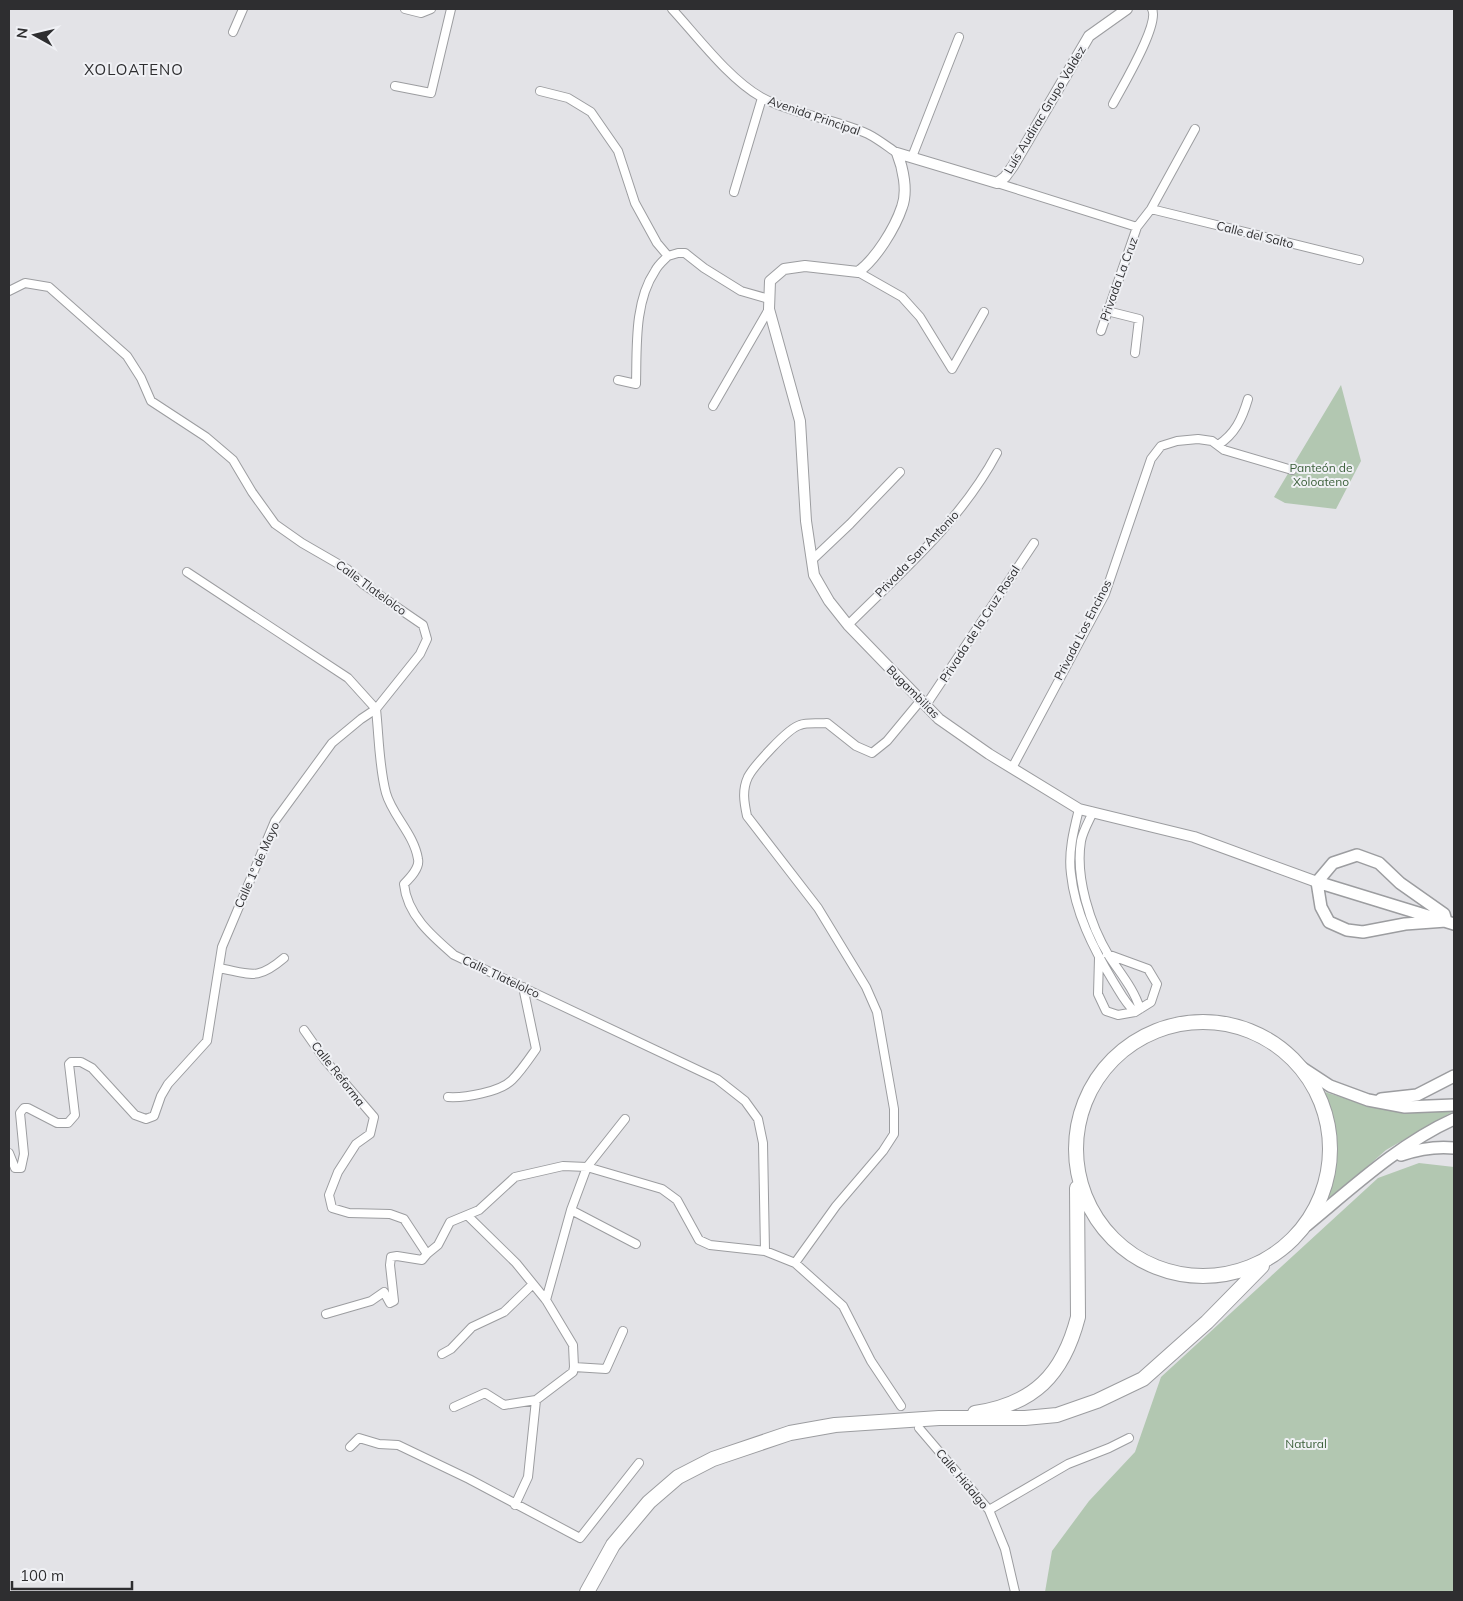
<svg xmlns="http://www.w3.org/2000/svg" width="1463" height="1601" font-family="Mulish,sans-serif">
<rect width="100%" height="100%" fill="#e3e3e7"/>
<path fill="#b2c7b1" d="M1341,385L1361,461L1336,509L1285,503L1274,497Z
M1318,1090L1380,1109L1452,1112L1386,1150L1325,1204L1333,1160L1327,1114Z
M1419,1163L1454,1167V1592H1045L1052,1551L1089,1501L1135,1452L1161,1377L1378,1178Z"/>
<g fill="none" stroke-linecap="round" stroke-linejoin="round">
<g stroke="#9c9da0" stroke-width="10">
<path id="street" d="M405,9L421,13L431,9
M672,9C697,36 729,79 761,97C794,115 834,118 868,134C878,139 888,147 897,153
M233,32L243,9
M395,86L431,93L451,9
M540,91L568,98L591,112L618,151L635,203L657,243L668,256
M1113,104C1122,87 1160,24 1152,9
M912,157L959,37
M997,183L1137,227
M734,192L762,98
M1151,209L1359,260
M668,256L678,253H685L704,268L741,291L769,299
M858,272L902,297L920,317L952,369L984,312
M9,291L25,283L49,287L127,356L141,378L151,401L206,437L233,460L252,492L275,524L302,543L347,569L363,584L423,625L427,639L420,654L376,709L361,719L332,743L275,821L222,947L207,1041L168,1084L161,1096L154,1116L146,1119L135,1115L92,1068L81,1062H71L69,1064L75,1115L68,1123H57L28,1108H24L20,1113L24,1154L21,1168H15L9,1153
M1107,311L1139,319L1135,353
M1101,331L1137,227L1151,209L1195,129
M618,380L636,384C637,348 634,302 655,271C658,265 663,261 668,256
M713,406L769,309
M1218,445C1235,434 1242,419 1248,399
M812,560L850,524L900,472
M187,572L348,678L376,709
M848,625C902,571 961,521 997,453
M926,705L1034,543
M376,709C379,737 379,767 386,793C392,815 414,834 418,859C420,868 410,878 404,884C407,915 432,936 454,955L717,1079L745,1101L758,1119L763,1143L765,1251
M1012,768L1105,594L1151,459L1161,446L1177,441L1198,439L1212,441L1224,450L1292,470
M1079,809C1074,829 1068,852 1071,874C1075,912 1093,948 1113,981C1120,992 1125,1003 1135,1012
M1093,812C1089,821 1083,831 1081,841C1075,877 1090,925 1109,956C1120,973 1134,989 1140,1009
M1099,958L1098,994L1106,1011L1118,1015L1135,1012L1151,1002L1157,984L1148,969L1107,954
M219,968C251,974 257,981 284,958
M304,1030L325,1060L374,1117L370,1134L356,1144L338,1172L329,1195L332,1208L349,1213L390,1214L404,1219L427,1254L438,1245L450,1222L479,1210L515,1177L563,1166L587,1167L662,1189L677,1200L699,1240L710,1245L765,1251L795,1263L843,1306L871,1361L901,1406
M448,1097C465,1098 500,1092 512,1080C521,1071 529,1059 536,1049L523,987
M571,1210L636,1244
M468,1216L516,1263L546,1300L573,1345L574,1367L573,1372L536,1400L528,1477L515,1505
M795,1263L836,1206L883,1151L894,1134V1109L877,1012L866,987L818,908L747,816C744,802 742,790 748,777C754,766 788,728 800,725C808,722 819,724 827,723L856,746L872,753L887,741L921,700
M546,1300L571,1210L587,1167L625,1119
M326,1314L371,1301L384,1292L390,1303L394,1301L390,1265L391,1257L397,1256L422,1260L427,1254
M442,1354L451,1349L472,1327L504,1312L533,1284
M574,1367L606,1369L623,1331
M454,1407L485,1393L504,1405L536,1400
M919,1428L989,1510L1005,1549L1015,1592
M350,1447L359,1438L379,1444L398,1445L469,1479L580,1538L639,1463
M989,1510L1068,1464L1109,1448L1129,1438"/>
</g>
<g stroke="#9c9da0" stroke-width="12">
<path id="secondary" d="M897,153C903,168 908,191 902,207C895,228 876,259 858,272L805,266L784,269L770,281L769,309L800,421L806,521L814,575L829,601L848,625L939,719L989,754L1079,809L1194,837L1317,882
M897,153L997,183L1005,177L1013,166L1089,36L1127,9"/>
</g>
<g stroke="#9c9da0" stroke-width="14">
<path id="primary" d="M1357,855L1379,863L1400,883L1444,914L1446,921L1405,924L1363,932L1347,930L1329,922L1321,907L1317,882L1333,863Z
M1317,882L1454,924
M1298,1065L1330,1086L1368,1100L1405,1107L1454,1105
M1381,1099L1417,1095L1454,1076
M1401,1155C1419,1149 1435,1146 1454,1148
M1307,1225C1353,1187 1399,1144 1454,1119"/>
</g>
<g stroke="#9c9da0" stroke-width="16">
<path id="highway" d="M1076 1149a127 127 0 1 1 254 0a127 127 0 1 1-254 0Z
M975,1413C1034,1404 1063,1375 1078,1317L1077,1188
M587,1592L613,1545L649,1502L678,1477L713,1459L790,1433L835,1425L939,1418H1025L1057,1415L1097,1401L1143,1379L1207,1322L1262,1266"/>
</g>
<use href="#street" stroke="#fff" stroke-width="8"/>
<use href="#secondary" stroke="#fff" stroke-width="10"/>
<use href="#primary" stroke="#fff" stroke-width="11"/>
<use href="#highway" stroke="#fff" stroke-width="14"/>
</g>
<g text-anchor="middle" stroke-width="4" stroke-linejoin="round" paint-order="stroke">
<g font-size="12" fill="#2e2e30" stroke="#f0f1f5">
<text transform="translate(1045 110) rotate(-59)" y="4">Luís Audirac Grupo Valdez</text>
<text transform="translate(814 116) rotate(19)" y="4">Avenida Principal</text>
<text transform="translate(1255 235) rotate(14)" y="4">Calle del Salto</text>
<text transform="translate(1119 279) rotate(-70)" y="4">Privada La Cruz</text>
<text transform="translate(917 554) rotate(-46)" y="4">Privada San Antonio</text>
<text transform="translate(371 588) rotate(36)" y="4">Calle Tlatelolco</text>
<text transform="translate(980 624) rotate(-57)" y="4">Privada de la Cruz Rosal</text>
<text transform="translate(1083 630) rotate(-63)" y="4">Privada Los Encinos</text>
<text transform="translate(913 692) rotate(45)" y="4">Bugambilias</text>
<text transform="translate(257 865) rotate(-66)" y="4">Calle 1° de Mayo</text>
<text transform="translate(501 977) rotate(25)" y="4">Calle Tlatelolco</text>
<text transform="translate(338 1074) rotate(52)" y="4">Calle Reforma</text>
<text transform="translate(962 1479) rotate(50)" y="4">Calle Hidalgo</text>
</g>
<g font-size="12" fill="#3c603b" stroke="#f0f1f5">
<text x="1321" y="472">Panteón de<tspan x="1321" dy="14">Xoloateno</tspan></text>
<text x="1306" y="1448">Natural</text>
</g>
<g font-size="15" letter-spacing="1" fill="#2e2e30" stroke="#f0f1f5">
<text x="134" y="75">XOLOATENO</text>
</g>
</g>
<rect width="1463" height="1601" fill="none" stroke="#2e2e30" stroke-width="20"/>
<g transform="translate(35 35) rotate(278)" stroke="#f0f1f5" stroke-width="4" paint-order="stroke">
<path d="M0-4L9 19L0 12L-9 19Z" fill="#2e2e30"/>
<text y="-8" font-size="14" font-weight="bold" text-anchor="middle" fill="#2e2e30">N</text>
</g>
<path d="M12 1581v8h120v-8" fill="none" stroke="#2e2e30" stroke-width="2.5"/>
<text x="20" y="1581" font-size="15" fill="#2e2e30" stroke="#f0f1f5" stroke-width="4" paint-order="stroke">100 m</text>
</svg>
